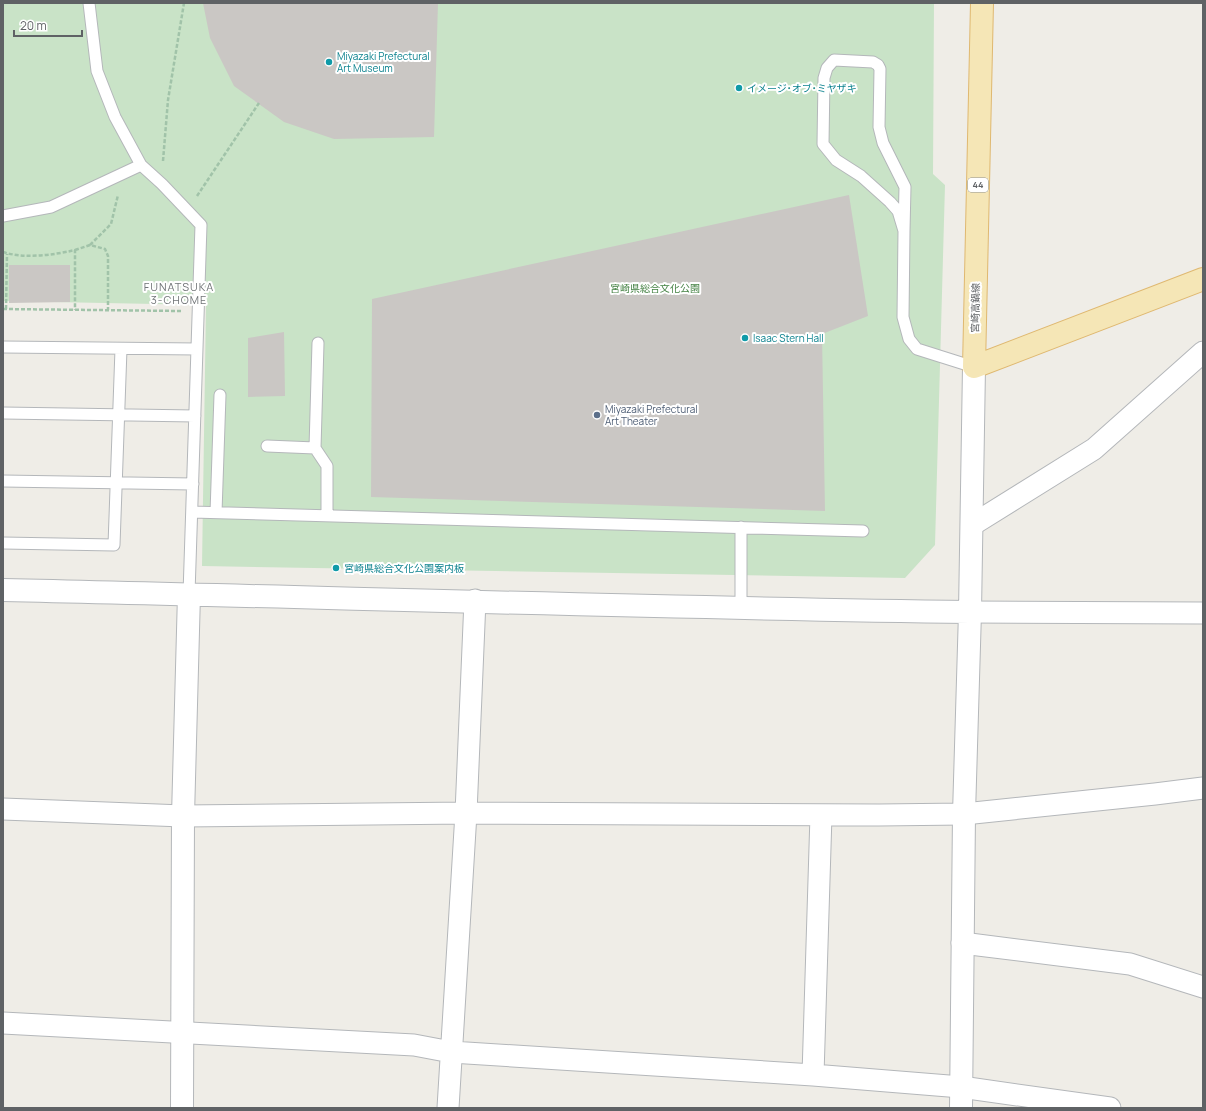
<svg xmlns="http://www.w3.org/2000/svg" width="1206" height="1111" font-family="Manrope,'Noto Sans JP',sans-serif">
<rect width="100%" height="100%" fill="#efede7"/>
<path fill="#c9e3c7" d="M3,3H934L933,174L945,185L935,545L905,578L202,566L206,305L3,301Z"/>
<path fill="#cac7c4" d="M203,3H438L434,137L334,139L284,122L234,86L210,38Z
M849,195L868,316L822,334L825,511L371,497L372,299Z
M9,265H70V302L9,303Z
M284,332L285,396L248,397V338Z
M332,566H340V570H331Z"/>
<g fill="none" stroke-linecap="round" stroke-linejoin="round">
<g stroke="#b4b7ba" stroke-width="13">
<path id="service" d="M89,3L97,71L115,117L141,165L162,184L201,225L189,594
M3,216L51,207L141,165
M904,231L905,187L883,143L879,127L880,69L878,65L873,62L834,60L827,68L824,78L823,144L836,160L861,176L890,202L898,211L904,231L903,317L909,339L917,349L974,367
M318,343L315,448L327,466V516
M3,347L197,349
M3,413L195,416
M267,446L315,448
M3,481L193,484
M192,512L863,531
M216,513L220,395
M741,527V609
M3,543L114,545L121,349"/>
</g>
<g stroke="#b4b7ba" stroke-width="23">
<path id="minor" d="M972,525L1094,449L1203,352
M970,612L1203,613
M3,809L183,816L466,813L879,815L964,814L1155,794L1203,788
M962,943L1130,964L1203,987
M3,1023L414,1045L451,1052L813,1075L961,1087L1110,1108
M813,1075L821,815
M448,1108L466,813L475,600"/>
</g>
<g stroke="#b4b7ba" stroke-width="24">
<path id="tertiary" d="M3,590C325,597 648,608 970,612
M182,1108L183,816L189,594
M961,1108L964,814L970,612L974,367"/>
</g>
<g stroke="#dfb870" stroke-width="24">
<path id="primary" d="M982,3L974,367L1203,279"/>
</g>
<path stroke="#a1c3a9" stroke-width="2.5" stroke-dasharray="4 2" stroke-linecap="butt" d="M163,161L168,100L184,3
M197,196L259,103
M90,245L111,224L118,195
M75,250L90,245L105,249L108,256V310
M3,252C24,259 54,255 75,250V310
M3,309L182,311
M6,309L7,254"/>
<use href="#service" stroke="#fff" stroke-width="11"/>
<use href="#minor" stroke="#fff" stroke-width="21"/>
<use href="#tertiary" stroke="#fff" stroke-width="22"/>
<use href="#primary" stroke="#f5e6b6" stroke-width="22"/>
</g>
<g fill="#0f9aa8" stroke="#fff" stroke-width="1.5">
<circle cx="329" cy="62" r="4"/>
<circle cx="739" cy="88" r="4"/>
<circle cx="745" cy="338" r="4"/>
<circle cx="336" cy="568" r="4"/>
</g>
<circle fill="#5c6f8a" stroke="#fff" stroke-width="1.5" cx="597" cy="415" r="4"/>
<g text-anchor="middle" stroke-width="4" stroke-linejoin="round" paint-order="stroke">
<rect fill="#fff" stroke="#8f9193" stroke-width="1" x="968" y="178" width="20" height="14" rx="3"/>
<g font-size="9" font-weight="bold" fill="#5f6265">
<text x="978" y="188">44</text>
</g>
<g font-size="10" fill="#0d838f" stroke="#fff" text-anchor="start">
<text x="337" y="60">Miyazaki Prefectural<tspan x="337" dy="12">Art Museum</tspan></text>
<text x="747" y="92">イメージ･オブ･ミヤザキ</text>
<text x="753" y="342">Isaac Stern Hall</text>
<text x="344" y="572">宮崎県総合文化公園案内板</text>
</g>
<g font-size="10" fill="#438142" stroke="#fff">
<text x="655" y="292">宮崎県総合文化公園</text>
</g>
<g font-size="10" fill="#5f6265" stroke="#fff">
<text transform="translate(975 308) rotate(-89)" y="4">宮崎高鍋線</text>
</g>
<g font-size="10" fill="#4e5e75" stroke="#fff" text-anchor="start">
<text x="605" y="413">Miyazaki Prefectural<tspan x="605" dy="12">Art Theater</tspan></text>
</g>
<g font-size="11" letter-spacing="1" fill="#707477" stroke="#fff">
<text x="179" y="291">FUNATSUKA<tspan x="179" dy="13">3-CHOME</tspan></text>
</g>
</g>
<rect width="1206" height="1111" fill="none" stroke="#5f6265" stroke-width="8"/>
<path d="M14 30v6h68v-6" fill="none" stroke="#5f6265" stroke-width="2"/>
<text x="20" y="30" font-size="12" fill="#5f6265" stroke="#ffffff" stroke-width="3" paint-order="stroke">20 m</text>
</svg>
